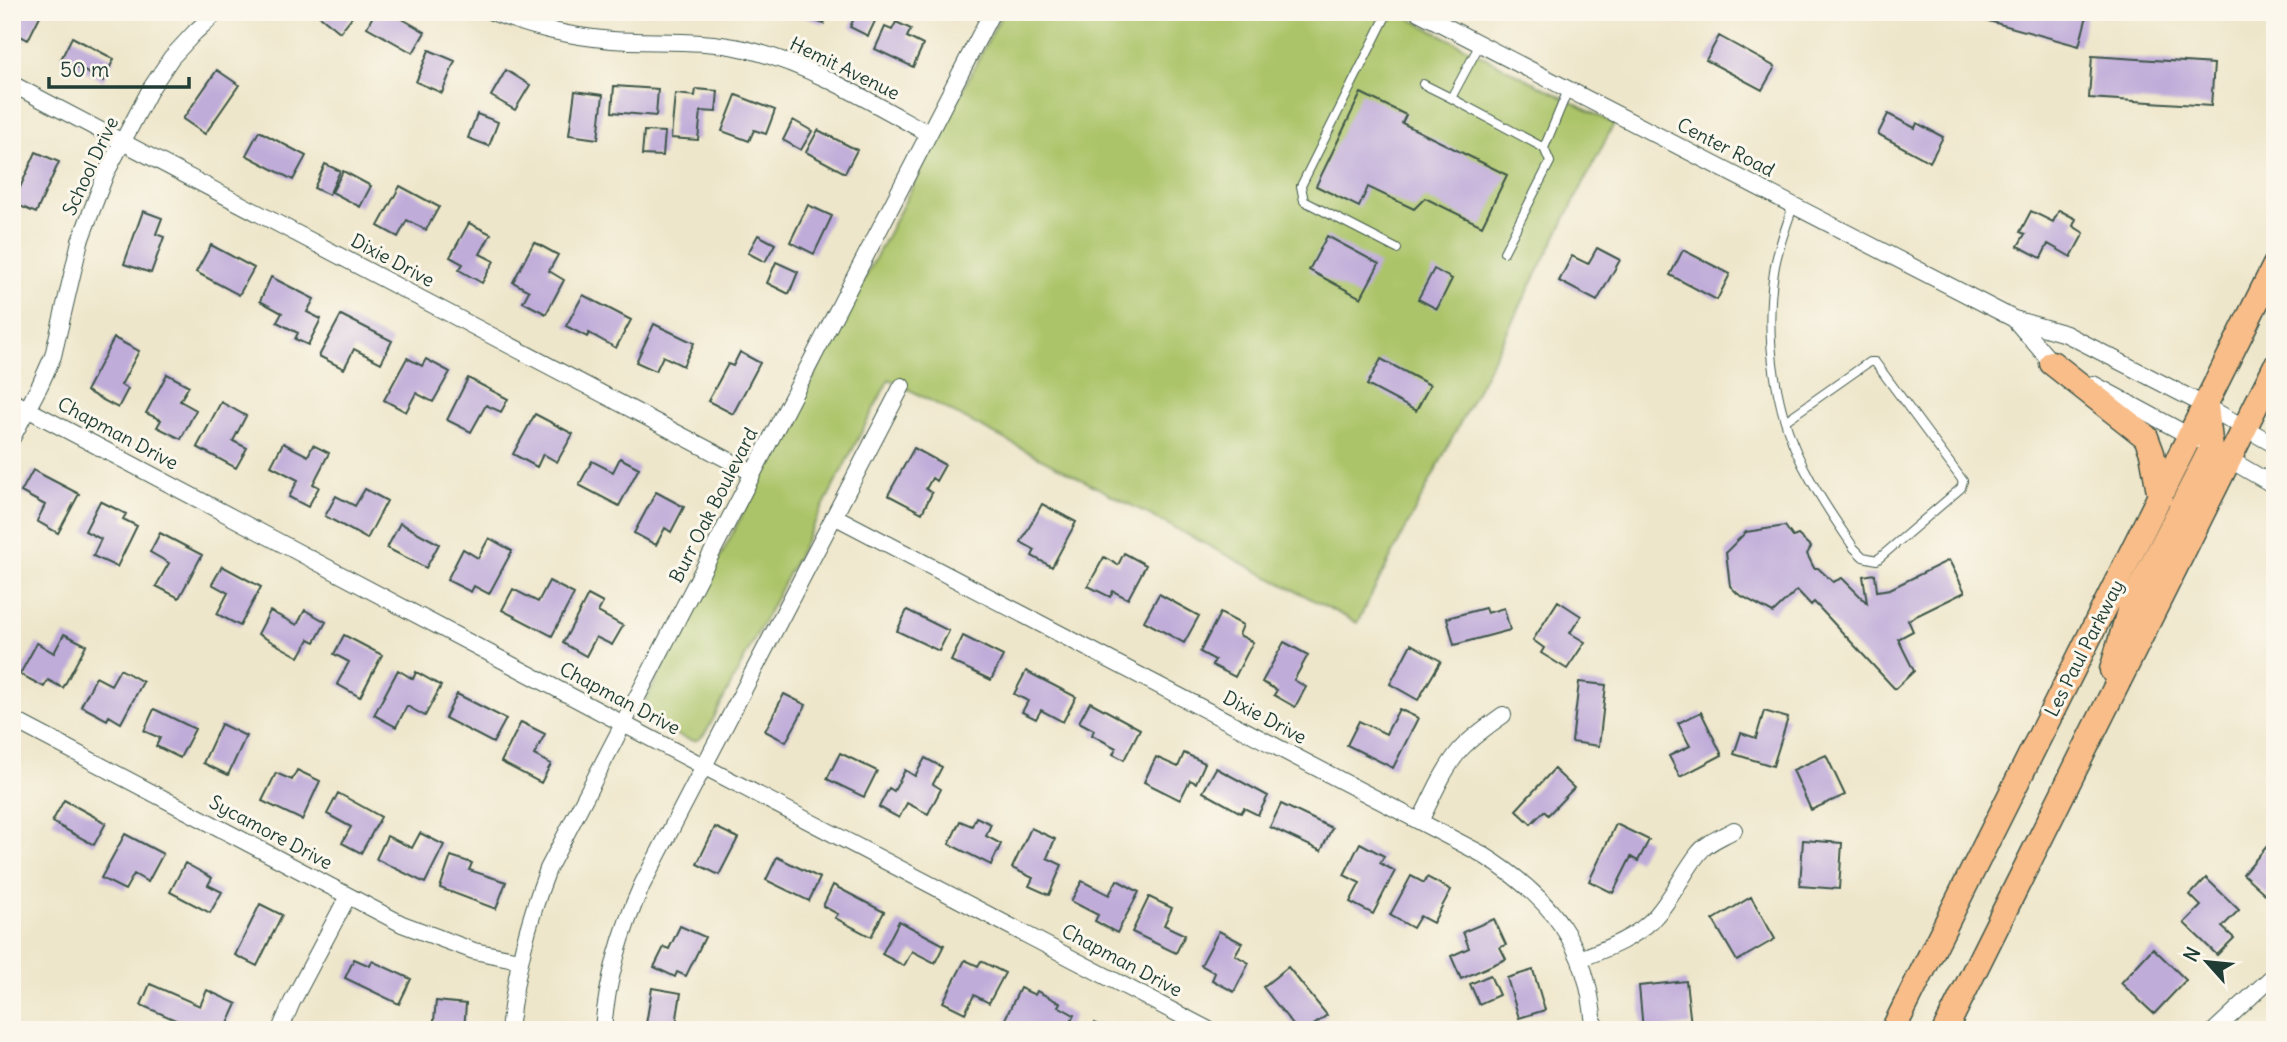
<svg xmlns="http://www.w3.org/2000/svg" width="2287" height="1042" font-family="Delius,sans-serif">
<rect width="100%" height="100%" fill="#fbf7ec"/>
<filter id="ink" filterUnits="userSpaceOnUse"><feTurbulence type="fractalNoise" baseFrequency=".0143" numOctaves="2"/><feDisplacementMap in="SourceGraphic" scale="14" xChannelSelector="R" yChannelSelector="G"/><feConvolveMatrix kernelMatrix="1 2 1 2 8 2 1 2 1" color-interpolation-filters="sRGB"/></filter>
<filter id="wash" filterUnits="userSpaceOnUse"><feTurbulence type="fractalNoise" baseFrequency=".00686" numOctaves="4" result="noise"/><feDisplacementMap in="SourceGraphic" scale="28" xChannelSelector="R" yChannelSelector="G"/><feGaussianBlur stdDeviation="1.57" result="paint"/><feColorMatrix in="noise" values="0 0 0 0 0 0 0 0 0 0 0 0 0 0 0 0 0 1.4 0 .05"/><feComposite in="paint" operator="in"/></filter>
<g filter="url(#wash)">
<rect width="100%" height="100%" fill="#eee6ca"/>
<path fill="#acc469" stroke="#66804e" stroke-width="2" d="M1003,12H1397L1614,124L1357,623L889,379L709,727C706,731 703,738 697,740C689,743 657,726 649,720C644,715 644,710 644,704Z"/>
<g id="blocks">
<path fill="#c0acd9" d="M12,12H42L28,40L12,32Z
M315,12H356L340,32Z
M375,12H390L425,32L413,53L367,27Z
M790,12H828L824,24Z
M857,12H868L877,17L868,36L850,27Z
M1956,12H2088L2079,46Z
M896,22L911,29L907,37L923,45L913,67L875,49L885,27L892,30Z
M1719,36L1775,67L1762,90L1706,60Z
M72,37L114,59L103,81L61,59Z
M429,50L455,61L442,93L416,82Z
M2092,56L2214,64L2211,106L2089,98Z
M217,70L239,85L205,134L183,119Z
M506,70L530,85L515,110L491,96Z
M614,86L658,89L656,116L612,112Z
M696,89L718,91L716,112L701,111L698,140L671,138L675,94L695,96Z
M575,91L603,95L598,139L569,135Z
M1361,93L1406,115L1402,123L1507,175L1482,226L1425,198L1414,209L1368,187L1359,207L1316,186Z
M736,95L775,110L766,134L754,130L749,141L722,131Z
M477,114L498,122L489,146L468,138Z
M1888,114L1915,128L1917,123L1943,137L1930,162L1878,134Z
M793,120L812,131L801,150L783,140Z
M818,130L857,150L845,173L806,152Z
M259,131L306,156L293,180L246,155Z
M644,131L665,132L663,156L642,155Z
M36,152L59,162L36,213L13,203Z
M325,164L340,171L329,195L314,188Z
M343,171L371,186L360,207L332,192Z
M400,186L439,207L426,230L407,220L398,237L378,226Z
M808,205L832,216L814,254L790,242Z
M2059,210L2076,219L2073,226L2084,233L2071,257L2048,244L2041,258L2018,246L2025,234L2020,232L2031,211L2053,222Z
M143,211L162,218L156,234L164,237L151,273L124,264Z
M469,223L491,234L480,254L494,261L482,283L459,270L463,264L450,257Z
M758,235L775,244L765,262L748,253Z
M1327,236L1379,264L1361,298L1309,270Z
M534,242L558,255L549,271L564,280L546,314L523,302L529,291L513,282Z
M211,245L254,268L239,295L196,272Z
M1597,248L1620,260L1597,301L1559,281L1572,256L1588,264Z
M1683,250L1730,274L1717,300L1670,275Z
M776,262L798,272L789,294L767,283Z
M1434,269L1452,279L1437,309L1418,299Z
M271,277L314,299L307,312L321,319L308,345L295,339L298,333L277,322L282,313L260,301Z
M583,295L631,320L616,348L589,333L587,337L566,326Z
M341,315L392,341L381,363L354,349L344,369L319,356Z
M654,324L694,343L683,366L663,356L656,371L636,362Z
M114,338L139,351L121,385L128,389L118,408L86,391Z
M740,352L760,363L733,414L708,401L728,364L733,366Z
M407,358L422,366L426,359L450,372L433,402L416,393L406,412L384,400Z
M1381,359L1430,385L1416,411L1367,385Z
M167,374L189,386L180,401L196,410L181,439L157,427L161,420L146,413Z
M468,378L508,399L501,412L486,405L471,432L447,420Z
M221,402L246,416L233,441L247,448L236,468L197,447Z
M535,414L573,434L557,462L543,454L537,467L513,454Z
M283,443L308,456L313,445L329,453L313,484L319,487L308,507L289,497L298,480L271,466Z
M914,448L945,465L936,481L932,478L926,489L932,493L922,513L888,495Z
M620,458L639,468L619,506L579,485L592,461L613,472Z
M33,470L79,494L58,533L37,521L45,505L21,492Z
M365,489L387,501L367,539L325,516L336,496L355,506Z
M656,492L684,507L671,532L665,528L656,545L634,533Z
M100,501L126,514L123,519L137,526L117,567L93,556L101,539L85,531Z
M1042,504L1076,522L1052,567L1032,556L1035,550L1021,542Z
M400,523L439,544L426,568L387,548Z
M1785,526L1793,537L1798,535L1811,547L1807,554L1814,568H1818L1833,582L1842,578L1867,603L1863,576L1875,574L1877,591L1890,589L1949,560L1965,592L1908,620L1913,631L1898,639L1914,671L1895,689L1814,602L1811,605L1797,590L1773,613L1738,594L1730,586L1726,552L1746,532Z
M160,533L202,555L179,598L156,586L169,563L150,552Z
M489,538L512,551L489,594L474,586L471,592L447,580L463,549L478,558Z
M1124,553L1146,565L1128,599L1113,591L1110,597L1088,586L1104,557L1118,565Z
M222,566L261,587L240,626L217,614L228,593L212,584Z
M549,581L574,594L552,636L502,610L513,589L538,602Z
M1159,594L1199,616L1184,643L1144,621Z
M588,595L603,603L598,612L623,626L612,645L596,637L586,656L563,643Z
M1558,601L1581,616L1570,633L1585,642L1567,669L1541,653L1544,648L1533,640Z
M1485,608L1487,613L1504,608L1510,630L1454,645L1447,618Z
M305,610L326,622L315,642L309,639L299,657L258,634L270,611L297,625Z
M907,610L949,631L939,651L897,631Z
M1220,613L1243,625L1239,635L1253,642L1235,677L1212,665L1215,660L1200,652Z
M64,634L86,645L63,688L48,680L44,687L20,674L37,643L54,653Z
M344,635L382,655L360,697L337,684L349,662L334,654Z
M963,636L1003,656L991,680L951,661Z
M1284,642L1308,655L1294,680L1306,687L1295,707L1274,695L1277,690L1262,682Z
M1411,644L1441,661L1418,700L1390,684Z
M120,669L143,682L121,723L109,716L107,720L81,706L96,677L111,685Z
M398,670L413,679L416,672L441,686L425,716L407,706L396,727L374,715Z
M1026,671L1076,697L1063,722L1041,710L1036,719L1022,712L1028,701L1014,694Z
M1579,682L1606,685L1599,746L1572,742Z
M457,694L506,719L493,743L445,718Z
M784,694L806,705L786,742L765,731Z
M1090,702L1140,729L1124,760L1113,754L1116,748L1092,735L1094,730L1079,722Z
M154,709L195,729L180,758L156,746L160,738L144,731Z
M1399,709L1418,718L1393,768L1347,745L1359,721L1386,734Z
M1764,711L1788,718L1773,766L1734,754L1741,733L1756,738Z
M1701,712L1722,755L1680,777L1669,756L1690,746L1678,723Z
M521,722L545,734L534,755L551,764L541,783L501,762Z
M221,724L246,736L228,775L203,763Z
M840,753L877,771L864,797L827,779Z
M1184,753L1205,763L1196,783L1190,780L1180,800L1144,782L1156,757L1178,767Z
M1826,755L1845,795L1811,810L1793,770Z
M925,758L942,767L933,784L941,789L928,814L907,803L899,818L879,807L889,788L894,791L905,770L915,776Z
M1216,768L1268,796L1258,815L1244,808L1241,813L1203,792Z
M1554,769L1574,788L1548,815L1544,811L1531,824L1516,810Z
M297,770L320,781L302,820L262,801L276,773L292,780Z
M338,793L381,817L361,853L342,843L351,827L327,814Z
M64,800L106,823L94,845L52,822Z
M1281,804L1332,828L1321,851L1270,827Z
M976,817L991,824L986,836L1001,844L991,865L949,844L960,821L972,826Z
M1616,824L1649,840L1638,861L1631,857L1613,893L1589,881Z
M715,827L738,838L719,875L697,864Z
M1031,828L1055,839L1047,858L1062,865L1049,895L1029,886L1033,878L1012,868Z
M420,833L444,845L425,883L376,859L387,836L412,848Z
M125,834L163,854L148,882L134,874L125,890L101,878Z
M2275,837V903L2243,874Z
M1803,840L1842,843L1839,889L1800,886Z
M1360,843L1384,856L1380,863L1395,871L1373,914L1350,902L1360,883L1344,875Z
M451,856L472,863L469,870L506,882L496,909L440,888Z
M777,857L820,878L809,901L766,880Z
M185,863L212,878L208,885L222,892L210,913L170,892Z
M1411,876L1424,883L1427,877L1451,890L1433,923L1420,916L1413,928L1390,915Z
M2206,878L2239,910L2222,927L2234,938L2217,955L2184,923L2201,906L2190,895Z
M1117,880L1139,892L1117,933L1095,921L1098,915L1071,901L1082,881L1109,895Z
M833,885L884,912L871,937L835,918L838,914L823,906Z
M1149,897L1172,908L1164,925L1185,935L1176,953L1132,932Z
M1751,897L1775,939L1737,961L1713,920Z
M260,904L282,915L257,966L235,955Z
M1494,919L1506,945L1500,947L1506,959L1461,979L1451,956L1469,948L1463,932Z
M899,921L944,945L935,963L912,951L904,966L882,954Z
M680,926L705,937L686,976L677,972L675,977L654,967L664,947L669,949Z
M1219,931L1242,943L1235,955L1249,963L1234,992L1212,980L1215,973L1201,965Z
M2153,948L2186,980L2154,1014L2121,983Z
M354,959L370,966L372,961L411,979L399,1004L345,978Z
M965,960L978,966L981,961L1005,973L989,1003L974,995L965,1013L943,1002Z
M1288,967L1327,1015L1307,1030H1297L1263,987Z
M1533,970L1545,1010L1519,1018L1507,978Z
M1490,975L1499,995L1479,1004L1470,984Z
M1686,981L1691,1025L1643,1030L1639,986Z
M150,984L200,1006L207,990L237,1004L226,1028L219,1025L217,1030H191L192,1027L141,1005Z
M652,988L681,993L675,1030H645Z
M1020,988L1035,995L1037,991L1060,1003L1058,1006L1074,1015L1067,1030L1040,1028L1039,1030H1028L1005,1019Z
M436,1001L466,1004L464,1030H433Z
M1095,1023L1107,1030H1092Z"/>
</g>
</g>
<g filter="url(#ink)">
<use href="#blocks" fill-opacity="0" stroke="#3e564a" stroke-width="2"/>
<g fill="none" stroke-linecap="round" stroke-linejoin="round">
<g stroke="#3e564a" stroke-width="10">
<path id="lane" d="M1388,12L1301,186L1304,201L1397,249
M1480,44L1451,98L1544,148L1550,162L1504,252
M1423,84L1451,98
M1544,148L1568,90
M1785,421L1869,362H1875L1963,481L1961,488L1877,560L1863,557L1854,548C1838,524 1821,500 1808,475C1775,417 1764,338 1774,272C1777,249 1786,228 1793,206"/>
</g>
<g stroke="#3e564a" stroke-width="18">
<path id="street" d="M492,12C534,28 567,36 612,40C656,43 702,39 745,49C807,63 873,103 929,134
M1418,12L2014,319L2066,334L2206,406L2275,445
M12,84L753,473
M2014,319L2052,363L2061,367
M2093,384L2197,440
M12,401L705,767L1209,1030
M12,438L40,385L53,356L80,241L106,173L151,88L171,58L195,32L217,12
M2222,455L2275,486
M834,516L1480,853C1550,896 1590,945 1594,1030
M12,719L402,924L474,951L519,960
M1420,821C1432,798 1443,770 1460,750C1473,736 1488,726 1503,715
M1580,959C1605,949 1631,940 1651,921C1671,901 1681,876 1698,854C1707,842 1722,837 1734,830
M280,1030L292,1002L348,896
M509,1030C516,970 527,924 548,869L992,12
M603,1030C607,978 621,932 642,885L902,386
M2215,1030L2275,974"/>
</g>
<g stroke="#3e564a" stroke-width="27">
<path id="primary" d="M2052,363L2146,437L2152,453L2160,497
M2112,670L2129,611L2211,449L2206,406
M1893,1030L2275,265
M1945,1030L2275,367"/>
</g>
<use href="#lane" stroke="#fff" stroke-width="8"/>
<use href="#street" stroke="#fff" stroke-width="16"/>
<use href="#primary" stroke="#f8bd89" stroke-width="24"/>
</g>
</g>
<g text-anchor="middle" stroke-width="6" stroke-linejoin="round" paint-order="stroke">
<g font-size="19" fill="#1f3d34" stroke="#fbf7ec">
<text transform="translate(845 68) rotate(26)" y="7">Hemit Avenue</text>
<text transform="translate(1726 147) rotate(27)" y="7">Center Road</text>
<text transform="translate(90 166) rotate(-65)" y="7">School Drive</text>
<text transform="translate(393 260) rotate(28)" y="7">Dixie Drive</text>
<text transform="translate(118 433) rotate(28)" y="7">Chapman Drive</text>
<text transform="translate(713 505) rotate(-63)" y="7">Burr Oak Boulevard</text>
<text transform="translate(2084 648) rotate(-63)" y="7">Les Paul Parkway</text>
<text transform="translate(620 698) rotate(28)" y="7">Chapman Drive</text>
<text transform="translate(1265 717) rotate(28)" y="7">Dixie Drive</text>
<text transform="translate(271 832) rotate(28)" y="7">Sycamore Drive</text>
<text transform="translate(1122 960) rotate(28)" y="7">Chapman Drive</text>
</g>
</g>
<rect width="2287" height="1042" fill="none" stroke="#fbf7ec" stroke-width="42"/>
<g transform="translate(2207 962) rotate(297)" stroke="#fbf7ec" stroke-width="5" paint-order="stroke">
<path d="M0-5L12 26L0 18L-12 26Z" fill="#1f3d34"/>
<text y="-10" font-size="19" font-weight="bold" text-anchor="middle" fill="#1f3d34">N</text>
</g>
<path d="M49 77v10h140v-10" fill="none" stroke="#1f3d34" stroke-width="3.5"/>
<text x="60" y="77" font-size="21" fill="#1f3d34" stroke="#fbf7ec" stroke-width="5" paint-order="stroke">50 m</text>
</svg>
